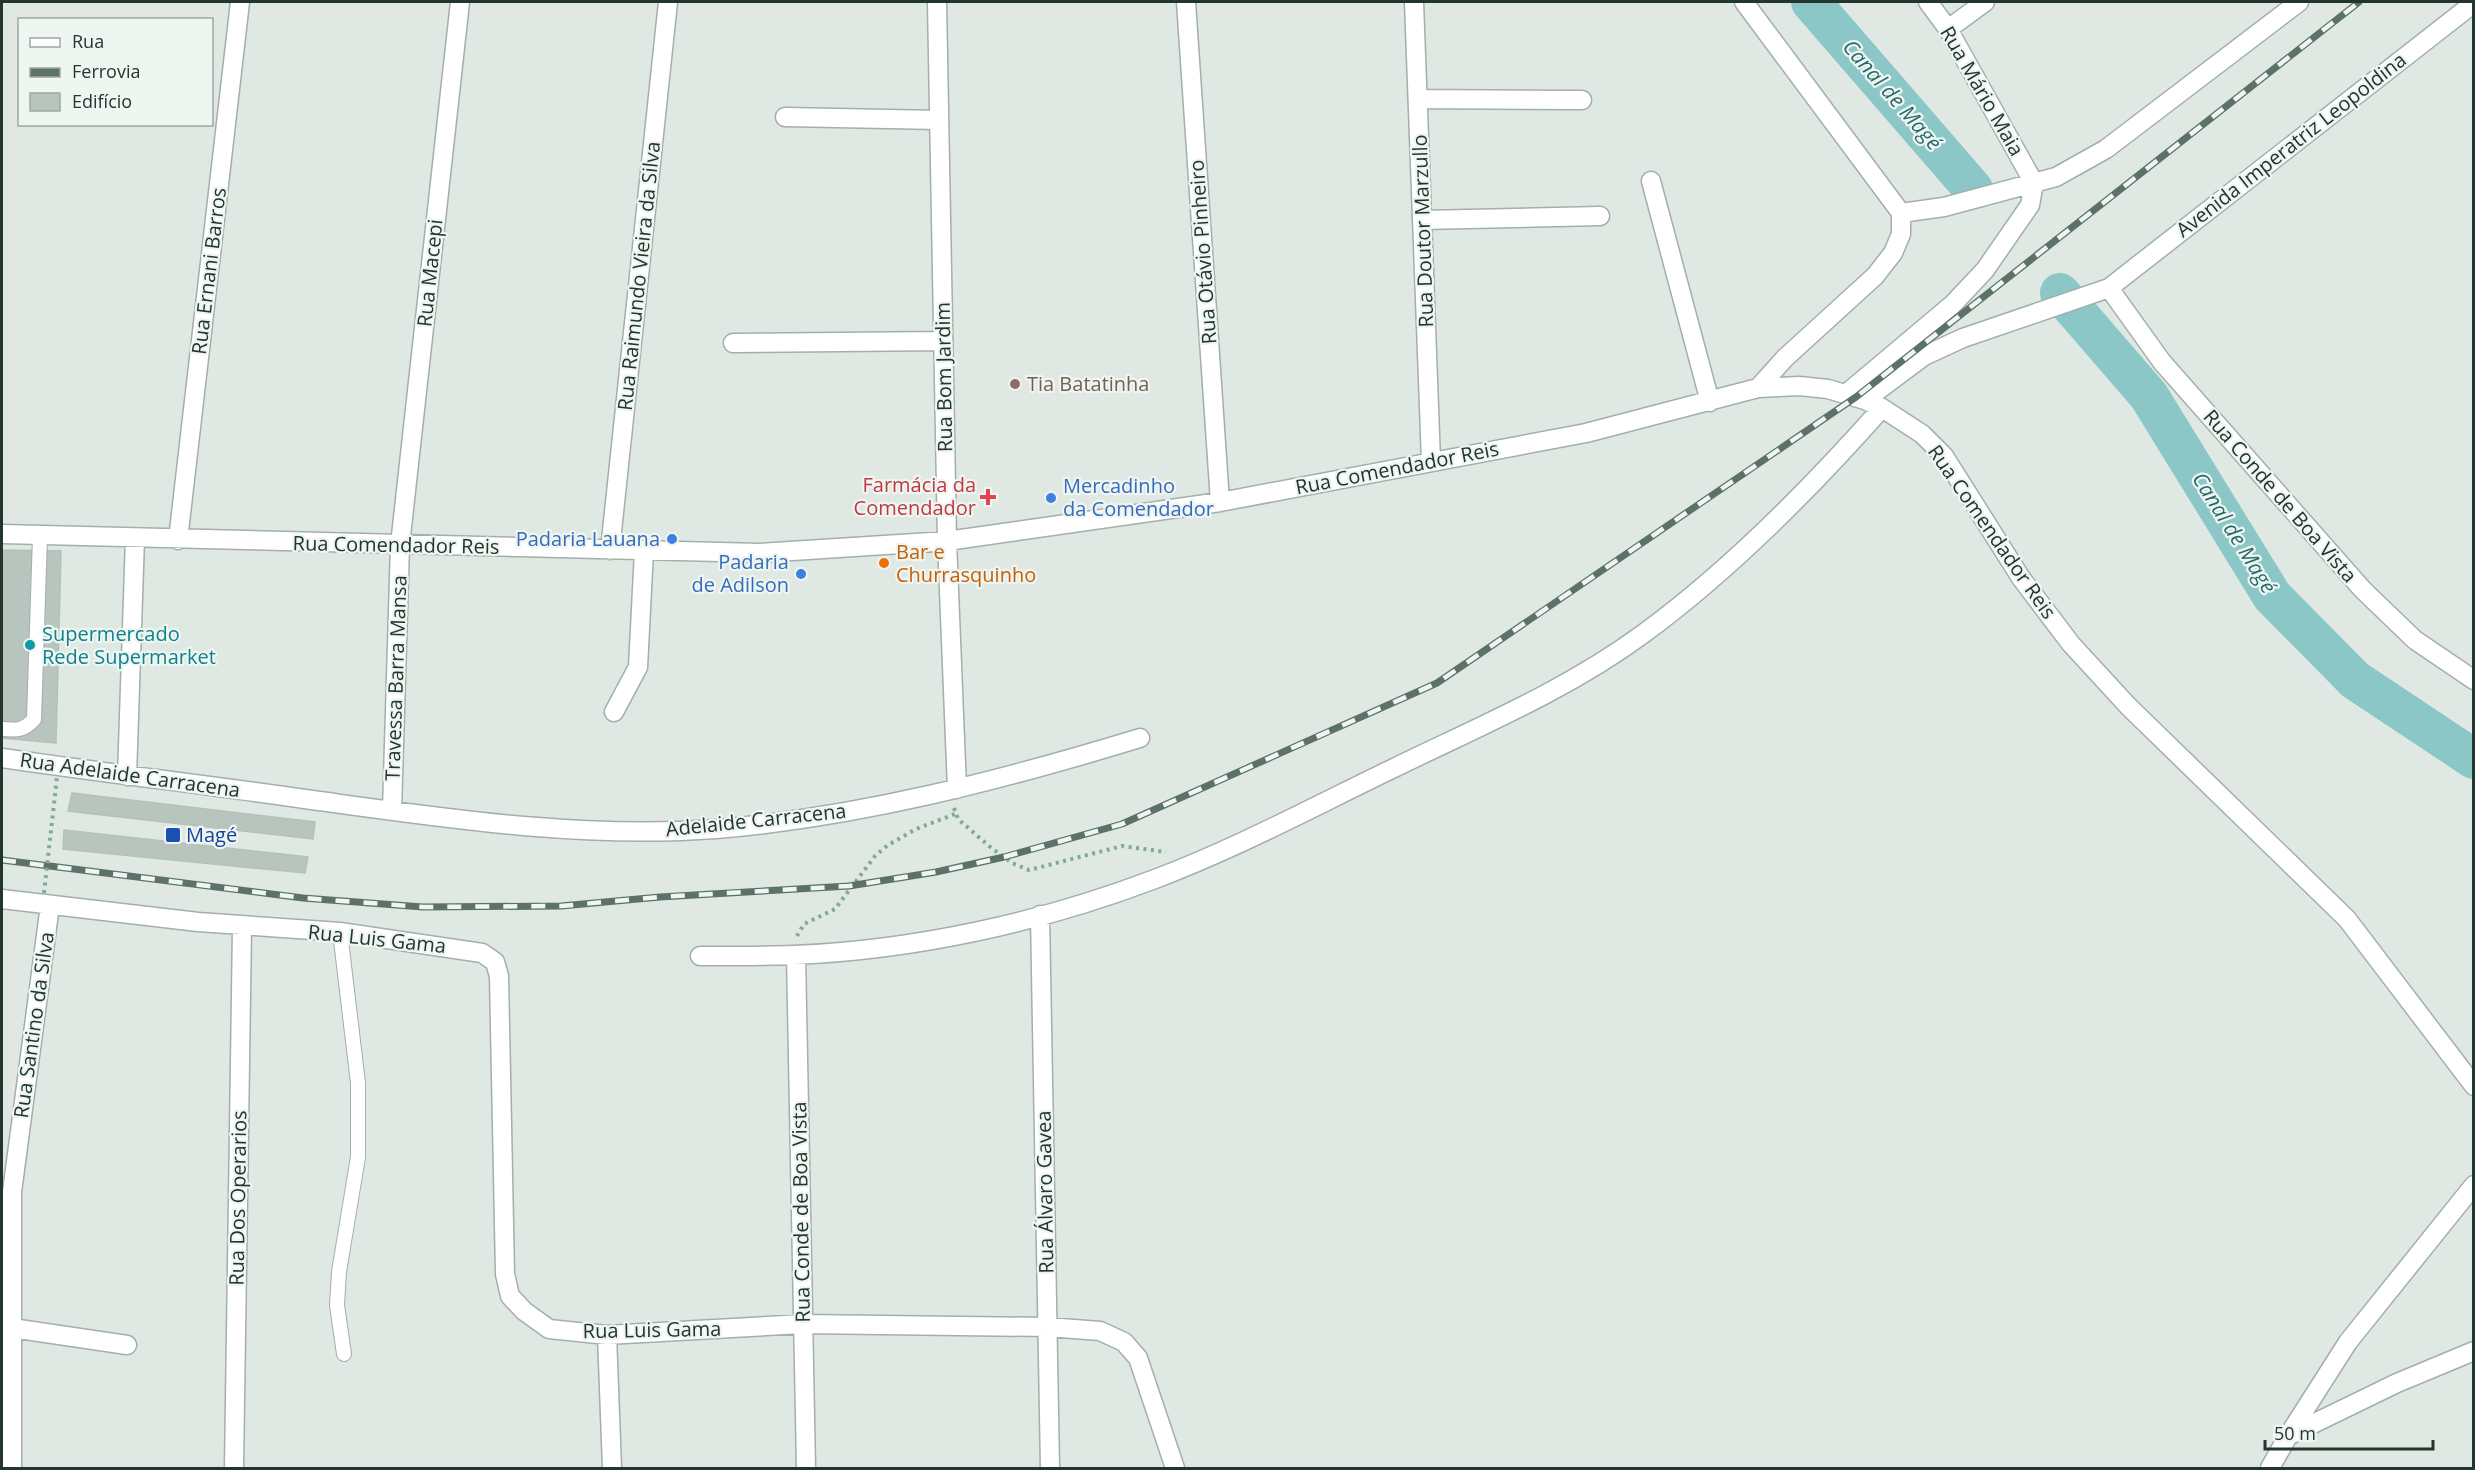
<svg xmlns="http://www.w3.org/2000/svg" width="2475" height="1470" font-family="'Open Sans',sans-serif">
<rect width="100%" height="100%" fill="#dfe8e3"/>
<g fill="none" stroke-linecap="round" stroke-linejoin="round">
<path stroke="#8cc7c8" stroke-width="40" d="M1811,2L1973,189
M2060,293L2149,396L2272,596L2355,680L2474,759"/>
</g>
<path fill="#b8c5be" stroke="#b2c1b9" stroke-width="1.5" d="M2,550L61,551L56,743L2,738Z
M72,793L315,822L313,839L68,811Z
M64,830L308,857L305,873L63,849Z"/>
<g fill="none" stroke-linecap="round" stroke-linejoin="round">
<g stroke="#a3afa9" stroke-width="16">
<path id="service" d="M2,729C16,730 24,731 34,719L40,536
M340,932L358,1083V1157L339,1272L337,1305L344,1354"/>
</g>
<g stroke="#a3afa9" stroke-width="21">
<path id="minor" d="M937,2L947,541L957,789
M1186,2L1220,502
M1414,2L1431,461
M1744,2L1901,213V234L1893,253L1875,276L1785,358L1758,388
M1928,2L1948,29L2034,183
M1948,29L1985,2
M1419,99L1582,100
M785,117L939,120
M1651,181L1710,402
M1901,213L1944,207L2056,177L2106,149L2299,2
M1422,220L1600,216
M2109,288L2162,362L2363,590L2415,640L2474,680
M733,343L943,341
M1846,394L1953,304L1985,270L2030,205L2034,183
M1865,400L1924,356L1963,338L2109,288L2474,3
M2,534L760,553L947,541L1220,502L1586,433L1758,388L1799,386L1828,389L1865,400L1882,408L1922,434L1944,456L2021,578L2071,644L2128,706L2347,919L2474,1086
M178,540L240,2
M610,550L668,2
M614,712L638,667L644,551
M2,758C105,773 208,785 312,800C444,818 581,839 716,829C860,817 1002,780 1140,738
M127,776L135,538
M392,811L400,545L460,2
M2,899L198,922L340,932L482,953L495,962L499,976L505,1274L510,1296L524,1311L549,1329L607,1335L803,1324L1048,1327L1100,1331L1124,1342L1138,1358L1175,1468
M1040,915L1050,1468
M796,955L806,1468
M700,956C731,956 763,956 794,955C916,950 1042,922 1155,879C1237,848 1315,806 1394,768C1478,727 1567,690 1643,634C1728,572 1812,487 1882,408
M12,1328L127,1345
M607,1335L612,1468
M2288,1436L2348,1342L2474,1185
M12,1468V1192L50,905
M234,1468L242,927
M2270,1468L2288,1436L2397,1383L2474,1351"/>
</g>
<path stroke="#83a897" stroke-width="4" stroke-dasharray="3 4.5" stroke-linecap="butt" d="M954,808L958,819L989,846L1012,863L1029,870L1122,846L1166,852
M797,936L804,924L835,909L875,856L888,845L916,829L955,814"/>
<use href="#service" stroke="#fff" stroke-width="14"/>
<use href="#minor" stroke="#fff" stroke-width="18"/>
<g stroke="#5c7269" stroke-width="7">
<path id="rail" d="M2,860L303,898L423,907L561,906L660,897L849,886L936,872L1004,857L1122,824L1437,683L1856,397L2359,2"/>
</g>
<use href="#rail" stroke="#eff5f1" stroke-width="4.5" stroke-dasharray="14" stroke-linecap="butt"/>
<path stroke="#83a897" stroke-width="4" stroke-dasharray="3 4.5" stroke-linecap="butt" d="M44,893L57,777"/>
</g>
<circle fill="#8d6e63" stroke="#eff5f1" stroke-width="2" cx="1015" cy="384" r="6"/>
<path fill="#e0444e" stroke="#eff5f1" stroke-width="2" d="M985 488h6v6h6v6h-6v6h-6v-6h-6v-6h6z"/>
<g fill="#3f7fe0" stroke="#eff5f1" stroke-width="2">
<circle cx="1051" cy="498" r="6"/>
<circle cx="672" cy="539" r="6"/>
<circle cx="801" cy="574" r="6"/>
</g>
<circle fill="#e8710a" stroke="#eff5f1" stroke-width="2" cx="884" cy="563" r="6"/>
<circle fill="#0f9aa8" stroke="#eff5f1" stroke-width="2" cx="30" cy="645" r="6"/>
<rect fill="#1a4fb4" stroke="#eff5f1" stroke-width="2" x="165" y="827" width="16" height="16" rx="3"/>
<g text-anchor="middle" stroke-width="4.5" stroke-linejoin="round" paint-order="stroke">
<g font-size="20" fill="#22362e" stroke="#eff5f1">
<text transform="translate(1982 91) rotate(60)" y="7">Rua Mário Maia</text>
<text transform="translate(2291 145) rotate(-38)" y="7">Avenida Imperatriz Leopoldina</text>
<text transform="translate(1423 231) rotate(-92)" y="7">Rua Doutor Marzullo</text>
<text transform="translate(1203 252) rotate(-94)" y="7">Rua Otávio Pinheiro</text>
<text transform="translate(209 271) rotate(-83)" y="7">Rua Ernani Barros</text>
<text transform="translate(430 273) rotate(-84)" y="7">Rua Macepi</text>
<text transform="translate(639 276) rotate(-84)" y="7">Rua Raimundo Vieira da Silva</text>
<text transform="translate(944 377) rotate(-91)" y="7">Rua Bom Jardim</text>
<text transform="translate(1397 468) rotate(-11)" y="7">Rua Comendador Reis</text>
<text transform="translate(2280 496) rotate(49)" y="7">Rua Conde de Boa Vista</text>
<text transform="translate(1992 532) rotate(55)" y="7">Rua Comendador Reis</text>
<text transform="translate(396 545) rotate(1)" y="7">Rua Comendador Reis</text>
<text transform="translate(396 678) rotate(-88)" y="7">Travessa Barra Mansa</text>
<text transform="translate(130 775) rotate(8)" y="7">Rua Adelaide Carracena</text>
<text transform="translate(756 820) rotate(-6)" y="7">Adelaide Carracena</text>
<text transform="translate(377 939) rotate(6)" y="7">Rua Luis Gama</text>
<text transform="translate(34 1025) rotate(-82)" y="7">Rua Santino da Silva</text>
<text transform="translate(1045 1192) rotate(-91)" y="7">Rua Álvaro Gavea</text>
<text transform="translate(238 1198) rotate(-89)" y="7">Rua Dos Operarios</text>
<text transform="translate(801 1212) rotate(-91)" y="7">Rua Conde de Boa Vista</text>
<text transform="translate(652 1330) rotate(-1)" y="7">Rua Luis Gama</text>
</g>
<g font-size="20" fill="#785e54" stroke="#eff5f1" text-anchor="start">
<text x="1027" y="391">Tia Batatinha</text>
</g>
<g font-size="20" fill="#be3a42" stroke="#eff5f1" text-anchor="end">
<text x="976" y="492">Farmácia da<tspan x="976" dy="23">Comendador</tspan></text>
</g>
<g font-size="20" fill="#366cbe" stroke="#eff5f1" text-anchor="end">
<text x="1063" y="493" text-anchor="start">Mercadinho<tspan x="1063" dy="23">da Comendador</tspan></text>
<text x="660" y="546">Padaria Lauana</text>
<text x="789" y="569">Padaria<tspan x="789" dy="23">de Adilson</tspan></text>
</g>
<g font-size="20" fill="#c56008" stroke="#eff5f1" text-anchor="start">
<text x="896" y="559">Bar e<tspan x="896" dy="23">Churrasquinho</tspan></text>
</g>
<g font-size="20" fill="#0d838f" stroke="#eff5f1" text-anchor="start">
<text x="42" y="641">Supermercado<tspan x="42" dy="23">Rede Supermarket</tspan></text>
</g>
<g font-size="20" fill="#164399" stroke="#eff5f1" text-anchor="start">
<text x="186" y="842">Magé</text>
</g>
<g font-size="21" font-style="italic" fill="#24696b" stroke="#eff5f1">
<text transform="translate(1892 95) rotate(49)" y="7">Canal de Magé</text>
<text transform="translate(2234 533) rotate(58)" y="7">Canal de Magé</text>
</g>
</g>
<rect width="2475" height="1470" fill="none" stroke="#22362e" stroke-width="6"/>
<rect x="18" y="18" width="195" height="108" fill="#eff5f1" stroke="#9da9a3" stroke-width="1.5"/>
<rect x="30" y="38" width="30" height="9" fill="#ffffff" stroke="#9da9a3" stroke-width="1.5"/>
<text x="72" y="48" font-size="18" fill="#22362e">Rua</text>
<rect x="30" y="68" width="30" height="9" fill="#5c7269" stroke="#9da9a3" stroke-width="1.5"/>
<text x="72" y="78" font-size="18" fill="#22362e">Ferrovia</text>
<rect x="30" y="93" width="30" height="18" fill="#b8c5be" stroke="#9da9a3" stroke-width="1.5"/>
<text x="72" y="108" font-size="18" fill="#22362e">Edifício</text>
<path d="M2265 1440v9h168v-9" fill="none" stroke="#22362e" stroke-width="3"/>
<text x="2274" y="1440" font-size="18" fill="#22362e" stroke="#eff5f1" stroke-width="4.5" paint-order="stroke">50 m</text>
</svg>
